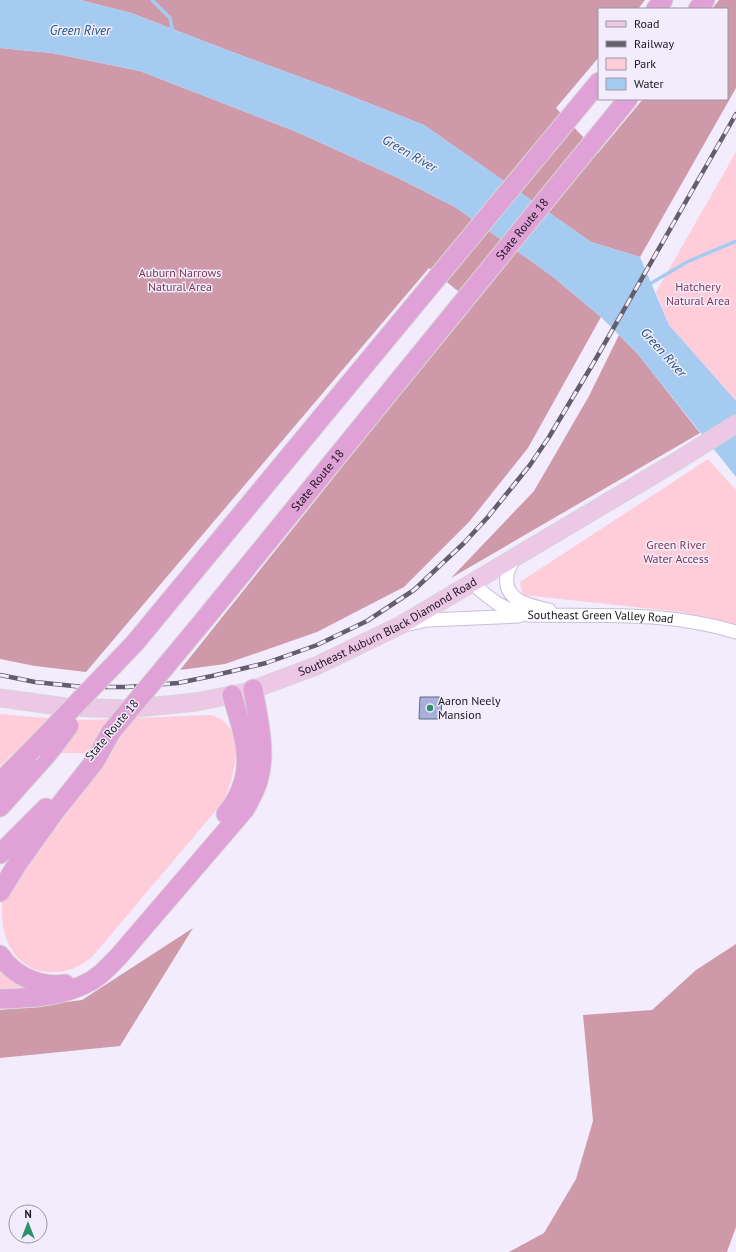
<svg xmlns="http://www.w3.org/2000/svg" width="736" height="1252" font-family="'PT Sans',sans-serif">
<rect width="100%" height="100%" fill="#f3ecfd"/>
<path fill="#ffccda" d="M736,152V401L669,325L656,292Z
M708,459L736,490V625L681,612L524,595L521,589L520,582Z
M0,714L58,719L88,720L211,715C249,726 235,776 223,802L92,957C75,971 54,977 32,968C8,957 0,928 2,902C6,888 21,875 30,863C57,826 85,790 112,753H13L0,766Z
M0,971L8,978L24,987L0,989Z"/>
<path fill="#ce9aa9" d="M80,0H645L638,9H599V57L556,108L598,153L643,99H727V9H712L719,0H736V88L640,257L591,242L424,125L338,91L227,50L131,13Z
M0,48L52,53L140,71L297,132L396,177L455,207L552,276L601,317L528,448L469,522L404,587L317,632L225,664L180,670L473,303L429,268L86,672L35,666L0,659Z
M619,335L637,353L700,433L451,578L534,491L589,396Z
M193,928L120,1046L0,1058V1010L82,1000Z
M736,944V1227L727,1252H509L544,1233L576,1179L593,1121L583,1015L652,1010L696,970Z"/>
<path fill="#a6cbf0" d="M0,0H80L131,13L227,50L338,91L424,125L591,242L640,257L669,325L736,401V477L637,353L601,317L552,276L455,207L396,177L297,132L140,71L52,53L0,48Z"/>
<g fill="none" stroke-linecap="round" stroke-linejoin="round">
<path stroke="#a6cbf0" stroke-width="3.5" d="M152,0L170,18L173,33
M648,285L687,262L736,241"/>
</g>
<path fill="#a7b0dd" stroke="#646981" d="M420,697H442L441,719H419Z"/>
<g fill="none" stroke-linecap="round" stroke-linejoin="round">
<g stroke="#c8bed8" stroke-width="15">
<g id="minor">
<path d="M514,558C512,564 507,570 507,576C503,601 531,606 549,610"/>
<path id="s1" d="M472,583C491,600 503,610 528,615C599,616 667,611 736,632"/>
<path d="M409,624L428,620L519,616"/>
</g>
</g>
<g stroke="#d6d5d6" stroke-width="19">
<g id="major">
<path id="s2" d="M0,698L66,707L127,709L196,702L246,692L316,666L401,625L677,461L736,424"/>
</g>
</g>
<g stroke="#d6d5d6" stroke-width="21">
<g id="highway">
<path d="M656,9L663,0"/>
<path d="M698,9L705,0"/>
<path id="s3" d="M204,620L628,99"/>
<path d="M134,644L599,82"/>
<path d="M0,782L29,753"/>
<path d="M0,807L49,752"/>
<path d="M226,814C259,774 245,739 232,695"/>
<path d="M0,854L46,808"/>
<path d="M0,892L18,863L56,810L95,761L111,732"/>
<path d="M0,955C14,976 40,988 65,984"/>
<path d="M0,999C31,998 63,997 91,981C102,975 110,965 119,956L245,809C250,800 255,791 258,781C267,752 258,719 253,689"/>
</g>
</g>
<use href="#minor" stroke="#fff" stroke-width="13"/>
<use href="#major" stroke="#ecc7e6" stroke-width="17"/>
<use href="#highway" stroke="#dfa1d6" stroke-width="19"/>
<g stroke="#635e6a" stroke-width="4.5">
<path id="rail" d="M0,675L35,682L83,687H127L178,683L212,676L266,663L317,645L367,621L414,590L464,543L487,518L530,465L549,437L594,362L736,114"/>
</g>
<use href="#rail" stroke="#f3ecfd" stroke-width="3" stroke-dasharray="9" stroke-linecap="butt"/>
<g stroke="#d6d5d6" stroke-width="21" stroke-linecap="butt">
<path id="highway-bridge" d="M111,732L204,620
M49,752L69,726
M29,753L134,644"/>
</g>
<use href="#highway-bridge" stroke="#dfa1d6" stroke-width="19"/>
</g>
<circle fill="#2d906b" stroke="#f3ecfd" stroke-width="1.5" cx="430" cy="708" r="4"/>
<g text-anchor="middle" stroke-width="3" stroke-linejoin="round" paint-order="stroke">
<g font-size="12" fill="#19151e" stroke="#f3ecfd">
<text dy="4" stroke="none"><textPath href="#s3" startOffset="504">State Route 18</textPath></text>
<text dy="4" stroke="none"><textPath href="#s3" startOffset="180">State Route 18</textPath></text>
<text dy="4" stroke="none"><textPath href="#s1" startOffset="138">Southeast Green Valley Road</textPath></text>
<text dy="4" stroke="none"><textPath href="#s2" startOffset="404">Southeast Auburn Black Diamond Road</textPath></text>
<text transform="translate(112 730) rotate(-50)" y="4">State Route 18</text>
</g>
<g font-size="12" fill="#7b3950" stroke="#f3ecfd">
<text x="180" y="277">Auburn Narrows<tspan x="180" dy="14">Natural Area</tspan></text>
<text x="698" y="291">Hatchery<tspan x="698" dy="14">Natural Area</tspan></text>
<text x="676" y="549">Green River<tspan x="676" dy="14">Water Access</tspan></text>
</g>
<g font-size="12" fill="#19151e" stroke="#f3ecfd" text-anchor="start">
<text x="438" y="705">Aaron Neely<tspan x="438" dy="14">Mansion</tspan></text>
</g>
<g font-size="13" font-style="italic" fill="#1d5482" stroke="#f3ecfd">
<text x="80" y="35">Green River</text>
<text transform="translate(410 153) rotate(30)" y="5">Green River</text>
<text transform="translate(664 352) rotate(48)" y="5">Green River</text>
</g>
</g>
<rect x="598" y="8" width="130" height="92" fill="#f3ecfd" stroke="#9c96a4"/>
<rect x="606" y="21" width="20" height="6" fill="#ecc7e6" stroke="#9c96a4"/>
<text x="634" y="28" font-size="12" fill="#19151e">Road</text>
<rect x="606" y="41" width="20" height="6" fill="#635e6a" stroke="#9c96a4"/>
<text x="634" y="48" font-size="12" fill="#19151e">Railway</text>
<rect x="606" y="58" width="20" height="12" fill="#ffccda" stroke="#9c96a4"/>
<text x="634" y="68" font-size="12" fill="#19151e">Park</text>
<rect x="606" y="78" width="20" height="12" fill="#a6cbf0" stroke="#9c96a4"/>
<text x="634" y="88" font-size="12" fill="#19151e">Water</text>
<g transform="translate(28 1224)"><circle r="19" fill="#f3ecfd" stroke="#9c96a4"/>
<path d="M0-3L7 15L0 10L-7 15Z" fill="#2d906b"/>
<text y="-6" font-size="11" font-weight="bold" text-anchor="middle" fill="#19151e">N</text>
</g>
</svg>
